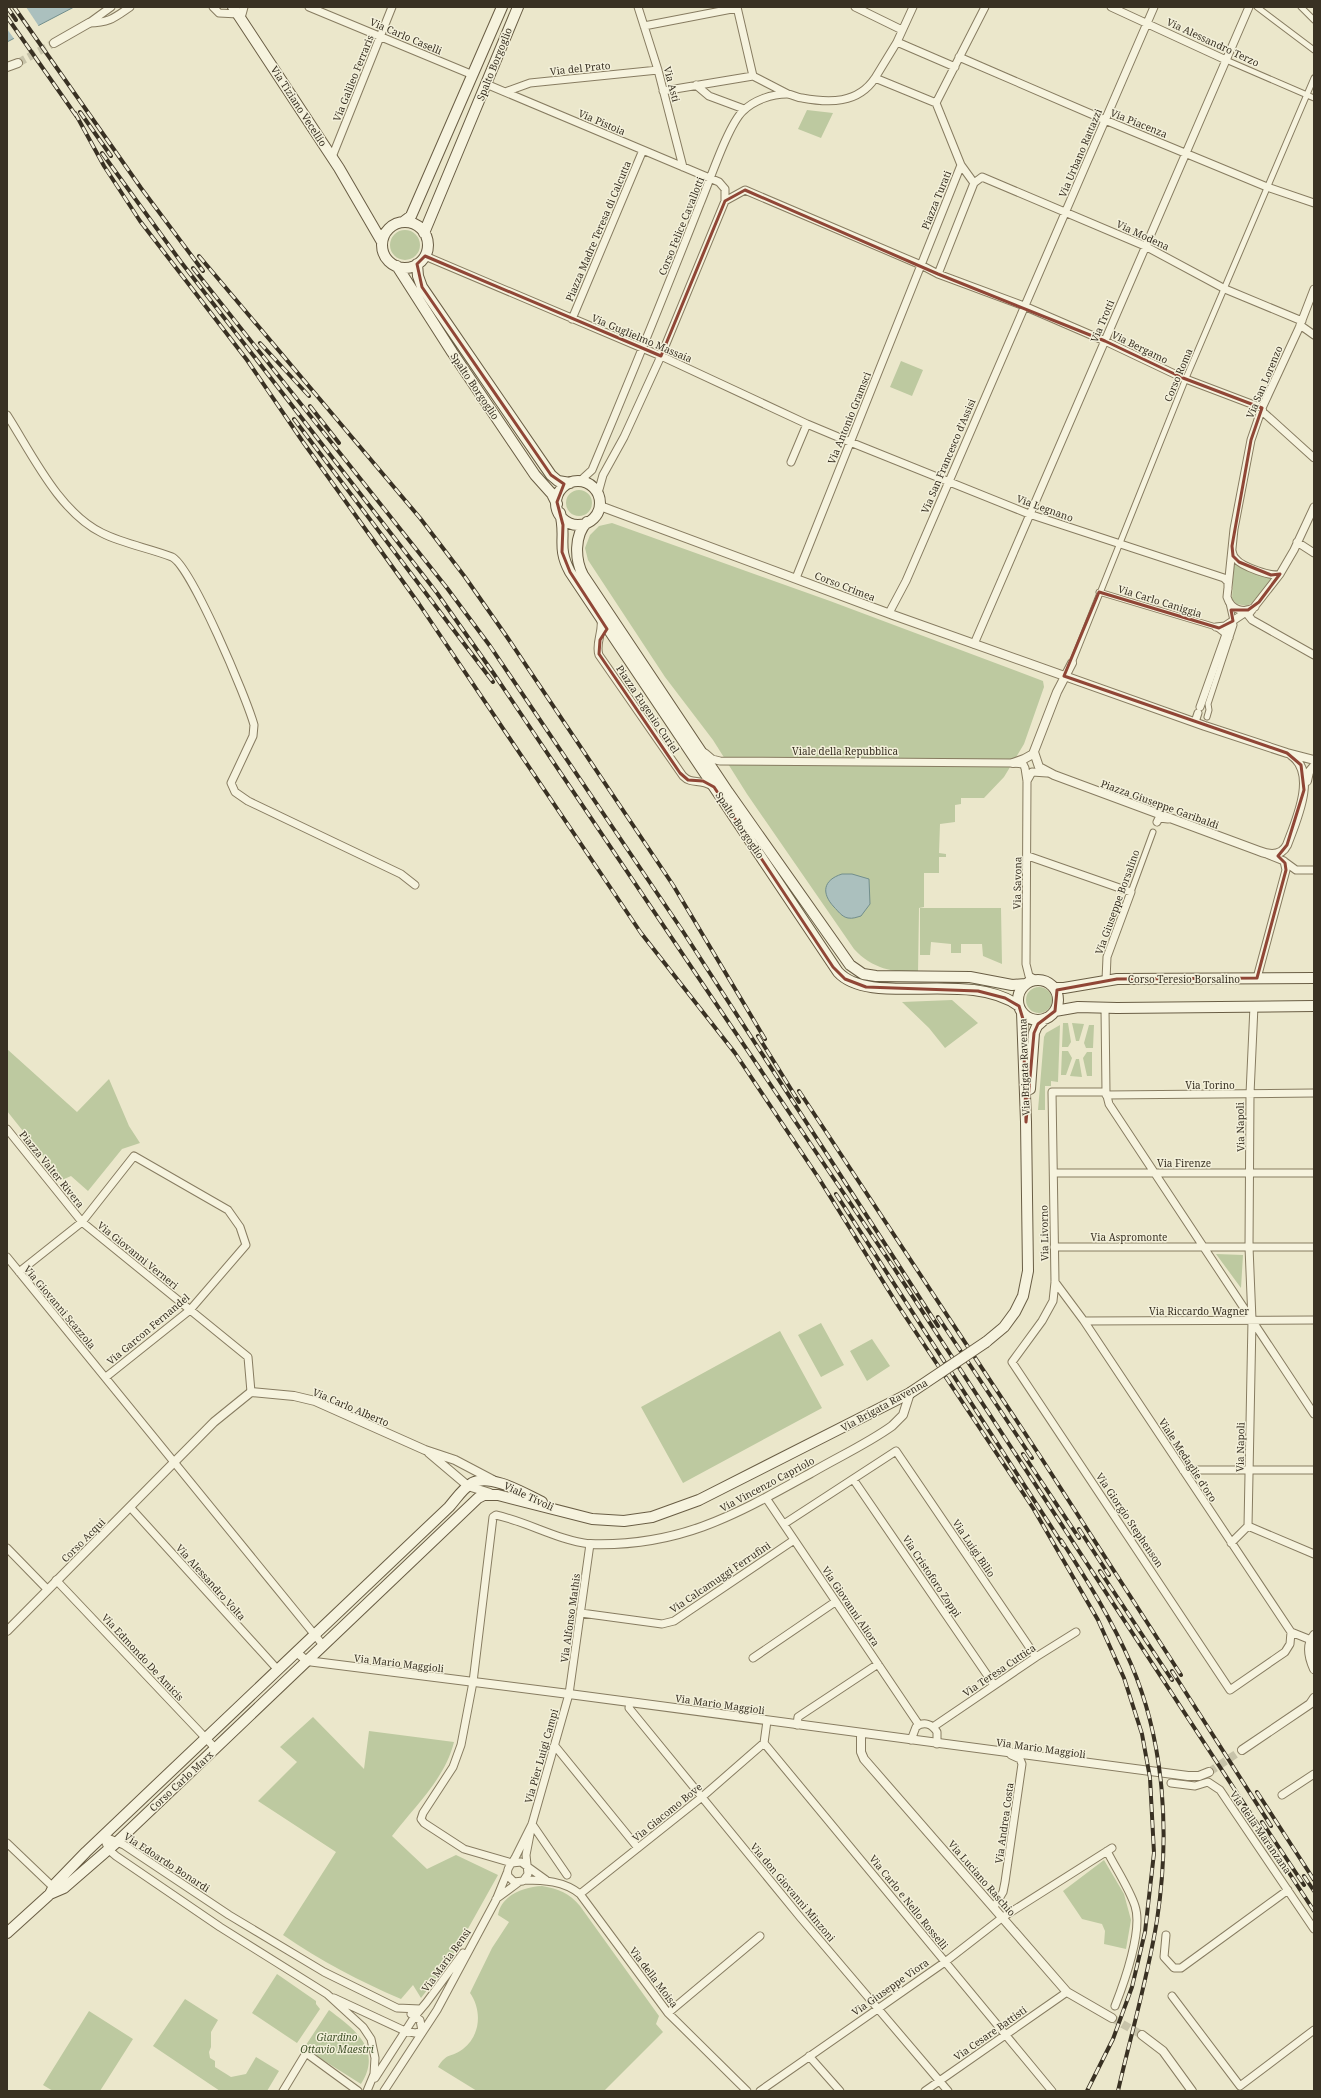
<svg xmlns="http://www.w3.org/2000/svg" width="1321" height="2098" font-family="'Noto Serif',serif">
<rect width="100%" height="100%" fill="#ebe7cb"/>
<path fill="#bdc9a0" d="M807,110L833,113L821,138L798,129Z
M390 245a15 15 0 1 1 30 0a15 15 0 1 1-30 0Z
M901,361L923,370L912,396L890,387Z
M566 503a13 13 0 1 1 26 0a13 13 0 1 1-26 0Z
M612,523L830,601L1043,681L1044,687L1024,744L1004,777L984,798H961V804L955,805V822L940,824L939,853L946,854V857H939V873H924V907L919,908L918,973C893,972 872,969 854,949L747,794L713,740L665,677L588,560L585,548L590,535L599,526Z
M1234,562L1272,578L1253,602L1247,606L1237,604L1232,599Z
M920,908H1001L1002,964L983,956L982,944H961V953H951V944L931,942L930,955H920Z
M1026 1000a13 13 0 1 1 26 0a13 13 0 1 1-26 0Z
M952,1000L978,1023L945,1048L929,1028L902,1002Z
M1063,1023H1068L1071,1042L1068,1047H1062Z
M1072,1023L1084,1024L1079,1041H1076Z
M1060,1025L1058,1082L1051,1081V1086H1045V1110H1038L1044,1037L1046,1033Z
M1089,1025H1094L1093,1048H1086L1084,1043Z
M7,1049L77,1112L109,1079L129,1126L140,1143L122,1149L88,1191L71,1176L62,1180L7,1111Z
M1062,1051H1068L1072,1058L1066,1075H1061Z
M1087,1052H1092V1076H1087L1083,1058Z
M1076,1059H1079L1082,1077L1070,1076Z
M1216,1254L1243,1255L1241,1288Z
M821,1323L844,1365L821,1377L798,1335Z
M780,1331L822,1408L683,1483L641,1407Z
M872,1339L890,1366L867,1381L850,1351Z
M313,1717L364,1769L369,1731L454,1742C445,1779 414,1807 392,1836L427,1869L456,1855L498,1875L451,1959L421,1998L413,1985L401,1999C359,1981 321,1961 283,1935L336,1852L258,1801L297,1762L280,1747Z
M1104,1860L1124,1894L1131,1920L1126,1949L1104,1944L1105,1931L1102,1924L1082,1919L1063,1891Z
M542,1886C559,1889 569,1893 580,1906L659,2016L656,2024L663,2032L604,2091H477L438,2067C447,2052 451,2058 463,2049C481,2035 482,2010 470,1993L492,1948L509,1922L498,1915C501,1895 524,1887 542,1886Z
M277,1974L316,2001V2004L320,2009L297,2043L252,2013Z
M185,1999L218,2020L211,2032V2047L209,2052L210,2058L215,2061V2067L231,2077L246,2074L256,2057L279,2071L267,2091H220L153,2046Z
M329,2010C354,2029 383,2049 361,2084L304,2048Z
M89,2011L133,2039L100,2091H53L43,2085Z"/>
<path fill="#abc0be" stroke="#728e8c" d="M7,7H74L7,42Z
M842,874H852L869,879L870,904L861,916C857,917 853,919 848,918C842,917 838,911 834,907C821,893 823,880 842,874Z"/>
<path fill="#ebe7cb" d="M7,7H26L40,28L15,40L7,29Z"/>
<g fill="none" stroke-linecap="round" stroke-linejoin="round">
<path stroke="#c7c3a9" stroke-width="8" stroke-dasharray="8 4" stroke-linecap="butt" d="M18,63L54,43
M1209,1772L1242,1750
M1112,2018L1142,2035"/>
<g stroke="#877c61" stroke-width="7">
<path id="pedestrian" d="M1257,7L1314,50
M1301,7L1314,20
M1226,60L1314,98
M1099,592L1216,627L1230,638
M1072,663L1186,378L1314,78
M1207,717L1209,710L1208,704L1234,625L1229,603
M1131,892L1153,832"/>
</g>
<g stroke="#877c61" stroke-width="9">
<path id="minor" d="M213,7L219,13L238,14
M309,7L473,75
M638,7L658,70L683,167
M737,7L753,76
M855,7L902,30
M1111,7L1226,60
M241,18L244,7
M89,23C109,23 114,18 130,7
M89,23L111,7
M644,26L737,8
M897,42L913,7
M959,57L1105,120L1267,187L1314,203
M486,84L719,182L725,189V201
M696,85L709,96L744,109
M663,91L753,76L788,94
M505,92L530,83L658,70
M936,103L875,78L897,42L955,67
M332,157L392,7
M974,183L982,177L1145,246L1225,289L1302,321
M974,183L961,165L936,103L985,7
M425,256L661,356L807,424L850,442L1029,514L1224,578L1228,582V589
M938,274L974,183
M572,319L643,150
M1300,325L1314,335
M7,415C32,454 59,512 102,533C124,544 149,548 172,557C191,566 247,699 254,725L253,736L231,783L235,792L248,801L401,874L415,885
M791,462L807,424
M580,481L592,470C629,382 665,293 700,204C709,183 728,125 743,111C754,100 772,94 787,94C792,94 797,98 802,98C829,103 858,104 875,78
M598,493L603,475L624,437L661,356L725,201L745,190L921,265L938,274L1024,306L1105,341L1183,378L1262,408L1263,412L1314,458
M1314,507L1294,550L1280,574L1248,615L1252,620L1314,655
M1297,542L1314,553
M1232,551C1233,554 1233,557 1236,559C1241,566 1273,578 1280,574
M796,578L961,165
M1255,607C1244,614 1231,610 1227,597L1234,529L1251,440L1262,408L1299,328L1314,289
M889,613L906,581L1154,7
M601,620C603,632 595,644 599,655L683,776C692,785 699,778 712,786
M1216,627L1225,626L1249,610
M974,644L1249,7
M1200,707L1230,623
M1195,722L1198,713
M705,753L712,759L720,761L1013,763L1023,764L1025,768L1027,781L1026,964L1029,976L1036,980
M1027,781L1032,772L1047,773
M1157,822L1159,818L1168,819
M1028,856L1131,892L1107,957L1106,980
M1285,862L1296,870H1314
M1257,978L1286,870L1284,861L1269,855
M1254,1006L1250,1094L1249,1247H1314
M1105,1008L1106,1092L1109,1104L1314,1414
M1106,1092H1052L1055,1282L1053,1301L1042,1321L1012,1362L1230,1690L1285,1652L1290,1644L1291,1632
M1106,1095L1314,1093
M7,1129L82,1222L248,1357L251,1392
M1054,1173H1314
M1054,1247H1249L1252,1320L1248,1526L1231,1543
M7,1257L323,1645
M19,1272L82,1222L134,1156L228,1210L240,1227L246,1245L190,1310L106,1377
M1055,1282L1084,1321L1291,1632L1311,1640
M1084,1321L1314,1320
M1183,1470H1314
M853,1479L994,1685
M766,1498L919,1725
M130,1507L278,1670
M784,1524L896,1451L1036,1657
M1248,1526L1314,1554
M7,1548L47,1589
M56,1580L216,1749
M581,1613L662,1624L674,1621L794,1540
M753,1658L835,1602
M630,1702L629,1708L800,1917L948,2091
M767,1721L764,1743L1052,2091
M797,1725L798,1717L878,1664
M933,1727L1036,1657L1076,1632
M911,1740L916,1727C924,1721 932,1724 937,1732V1744
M555,1746L638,1848
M1171,1783L1195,1786L1208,1782L1220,1790L1314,1929
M1282,1795L1314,1774
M532,1824L515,1858C511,1865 506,1868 508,1876L514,1882L523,1881L528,1874L526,1855L532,1824L569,1694L590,1544C557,1540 528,1522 496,1515L493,1517L473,1682L461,1745L453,1767L423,1813L421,1819L424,1823L464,1849L512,1863L521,1862L546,1880
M532,1824L567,1875
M103,1836L109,1850L116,1856L220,1927L327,1994L363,2027L371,2039L375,2058L374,2074L367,2091
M103,1836L124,1845L229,1915L324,1972L397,2008L420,2009
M7,1843L53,1887
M1107,1851C1116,1869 1129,1888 1135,1906C1143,1930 1124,1983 1115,2006
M524,1880C544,1880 564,1881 580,1894L668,2013L747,2091
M580,1894L702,1797L764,1743
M496,1899L519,1882
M994,1907L1003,1892L1005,1882L1022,1764L1020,1759L1011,1755
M1166,1935L1164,1957L1174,1968H1181L1288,1890
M1172,1996L1240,2086L1314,2030
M334,1998L405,2031L415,2033L422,2031L420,2020L411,2014
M668,2013L760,1936
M809,2056L840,2091
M375,2078L415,2016L426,2003L463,1953
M283,2091L306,2053L358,2091
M384,2091L437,2010L496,1900L507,1873
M760,2091L945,1962L1003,1917L1112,1848
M925,2091L1067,1992"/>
</g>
<g stroke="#877c61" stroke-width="10">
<path id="tertiary" d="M54,43L89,23
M7,67L18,63
M600,506L893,615L1205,726L1287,753L1314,760
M1034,752L1039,767L1054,775L1259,851C1269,855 1281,857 1287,845C1296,821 1318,773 1291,755
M1013,763L1024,759L1033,754L1057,692L1072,663
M1307,781L1309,772L1314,766
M429,1453L468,1486L490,1493
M590,1544C680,1547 735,1515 811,1473C838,1457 867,1444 892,1426L903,1415L910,1393
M7,1631L214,1422L251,1392L294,1396L315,1401L425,1450L455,1460L493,1480
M1314,1635C1306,1645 1309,1658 1314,1669
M296,1652L307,1661L569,1694L1188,1776H1199L1209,1772
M861,1733V1752L864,1759L1067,1992L1112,2018
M1242,1750L1310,1704L1314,1698
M1142,2035L1163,2051L1192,2091"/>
</g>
<g stroke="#695d44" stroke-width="12">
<path id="secondary" d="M233,7L339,168L382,242
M403,222L411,216L502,7
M382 245a23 23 0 1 1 46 0a23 23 0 1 1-46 0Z
M424,233L518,7
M417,264L418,276L422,287L551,475L558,481L570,483
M397,266L452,352L535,475L552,494L557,504
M556 503a22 22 0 1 1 44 0a22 22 0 1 1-44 0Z
M560,513C567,537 556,546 570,572L838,972C871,1008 969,969 1019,1006
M587,522C574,535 575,560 583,575L728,792L850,965L863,974L876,976L970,977L1012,985L1026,984
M1018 1000a20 20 0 1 1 40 0a20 20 0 1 1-40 0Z
M1055,988H1064L1117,979L1314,978
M1055,1011L1078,1007L1117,1008L1314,1006
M1030,1089L1034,1033L1037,1026L1046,1018
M986,1342L1004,1327L1015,1312L1023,1296L1028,1271L1026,1122L1022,1012
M50,1894L64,1888L117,1842L478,1498L484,1495H498L592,1519L624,1521L652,1517L699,1500L910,1393
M7,1933L50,1894L55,1884L86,1852L449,1507C456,1499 463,1488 472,1483C491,1473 525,1494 542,1502"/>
</g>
<use href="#pedestrian" stroke="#f6f3de" stroke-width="5"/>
<use href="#minor" stroke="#f6f3de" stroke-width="7"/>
<use href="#tertiary" stroke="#f6f3de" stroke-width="8"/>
<use href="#secondary" stroke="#f6f3de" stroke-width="10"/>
<g stroke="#393123" stroke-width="4">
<path id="rail" d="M7,7L16,20
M14,7L141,188L203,271
M7,17L77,117
M80,112L111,156
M75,113L104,166L140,221L247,360L303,442L419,604L641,933L735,1053L818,1177L897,1304L1033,1508L1098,1620L1124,1678L1142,1734L1150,1778L1154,1853L1145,1932L1132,1987L1113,2039L1087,2091
M102,153L181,262L437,593L494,674L894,1268L1314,1911
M199,256L420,518L465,577L507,637L673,885L765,1039
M193,268L447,588L490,646L682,930L938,1326
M260,343L309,396
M310,406L339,443
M294,419L493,682
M758,1036L799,1102
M799,1091L1038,1453L1181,1675
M836,1194L1063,1545
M938,1317L1032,1458
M1023,1454L1079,1538
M1079,1529L1109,1575
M1061,1540C1087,1580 1112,1620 1131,1664C1165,1743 1170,1835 1157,1920C1148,1977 1131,2034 1118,2091
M1100,1571L1172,1680
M1172,1671L1271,1826
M1257,1792L1314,1880
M1262,1822L1304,1885
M1304,1876L1314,1891"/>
</g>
<use href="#rail" stroke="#f3f0da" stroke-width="2.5" stroke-dasharray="8" stroke-linecap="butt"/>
<g stroke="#695d44" stroke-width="12" stroke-linecap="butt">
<path id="secondary-bridge" d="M910,1393L986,1342"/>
</g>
<use href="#secondary-bridge" stroke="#f6f3de" stroke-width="10"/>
</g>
<path fill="none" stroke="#904636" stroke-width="3" stroke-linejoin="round" d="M745,190L938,274L1105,341L1183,378L1262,408L1251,440L1232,546L1233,556L1239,562L1271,575L1280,574L1259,602L1248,610H1231L1233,621L1219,628L1099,592L1064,676L1287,753L1301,765L1304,790L1287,845L1278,856L1285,863L1286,870L1257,978L1117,979L1057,990L1055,1011L1038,1024L1034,1033L1026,1122L1023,1019L1019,1006L1005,998L978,991L866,987L845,979L833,967L714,787L703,781L688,780L680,773L599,654L600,640L607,629L570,572L562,552L563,525L557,502L564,484L551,475L422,287L417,264L425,256L661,356L725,201Z"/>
<g text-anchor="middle" stroke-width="3" stroke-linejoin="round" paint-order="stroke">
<g font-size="10" fill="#393123" stroke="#f3f0da">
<text transform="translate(406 36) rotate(23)" y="4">Via Carlo Caselli</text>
<text transform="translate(1213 42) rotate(25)" y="4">Via Alessandro Terzo</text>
<text transform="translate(494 64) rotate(-68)" y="4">Spalto Borgoglio</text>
<text transform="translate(580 68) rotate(-6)" y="4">Via del Prato</text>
<text transform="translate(353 78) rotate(-68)" y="4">Via Galileo Ferraris</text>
<text transform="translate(672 84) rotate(75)" y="4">Via Asti</text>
<text transform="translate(299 106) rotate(57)" y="4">Via Tiziano Vecellio</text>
<text transform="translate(602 122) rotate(23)" y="4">Via Pistoia</text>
<text transform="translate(1139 123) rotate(22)" y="4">Via Piacenza</text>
<text transform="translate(1080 153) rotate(-67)" y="4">Via Urbano Rattazzi</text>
<text transform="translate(936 200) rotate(-68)" y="4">Piazza Turati</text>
<text transform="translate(681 226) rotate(-68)" y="4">Corso Felice Cavallotti</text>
<text transform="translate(598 231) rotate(-67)" y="4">Piazza Madre Teresa di Calcutta</text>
<text transform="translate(1143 235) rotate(25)" y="4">Via Modena</text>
<text transform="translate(1102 321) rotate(-67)" y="4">Via Trotti</text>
<text transform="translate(642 338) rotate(23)" y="4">Via Guglielmo Massaia</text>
<text transform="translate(1140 347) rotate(26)" y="4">Via Bergamo</text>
<text transform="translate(1178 375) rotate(-67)" y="4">Corso Roma</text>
<text transform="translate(1264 382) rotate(-67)" y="4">Via San Lorenzo</text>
<text transform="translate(475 386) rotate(56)" y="4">Spalto Borgoglio</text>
<text transform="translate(849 418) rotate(-68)" y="4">Via Antonio Gramsci</text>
<text transform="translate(948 456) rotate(-67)" y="4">Via San Francesco d'Assisi</text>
<text transform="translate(1045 508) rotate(20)" y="4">Via Legnano</text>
<text transform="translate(845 586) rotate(21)" y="4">Corso Crimea</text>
<text transform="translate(1160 601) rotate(17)" y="4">Via Carlo Caniggia</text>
<text transform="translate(648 709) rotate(56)" y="4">Piazza Eugenio Curiel</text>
<text x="845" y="755">Viale della Repubblica</text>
<text transform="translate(1160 804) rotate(20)" y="4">Piazza Giuseppe Garibaldi</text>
<text transform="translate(740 825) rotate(56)" y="4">Spalto Borgoglio</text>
<text transform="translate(1017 883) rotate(-89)" y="4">Via Savona</text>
<text transform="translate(1117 902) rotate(-70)" y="4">Via Giuseppe Borsalino</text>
<text x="1184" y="983">Corso Teresio Borsalino</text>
<text transform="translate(1024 1067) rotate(-92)" y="4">Via Brigata Ravenna</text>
<text x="1210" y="1089">Via Torino</text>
<text transform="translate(1240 1127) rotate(-91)" y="4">Via Napoli</text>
<text x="1184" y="1167">Via Firenze</text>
<text transform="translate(52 1169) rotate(51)" y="4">Piazza Valter Rivera</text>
<text transform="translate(1044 1233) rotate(-91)" y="4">Via Livorno</text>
<text x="1129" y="1241">Via Aspromonte</text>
<text transform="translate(138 1255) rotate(39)" y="4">Via Giovanni Verneri</text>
<text transform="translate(60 1307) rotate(50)" y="4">Via Giovanni Scazzola</text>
<text x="1199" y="1315">Via Riccardo Wagner</text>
<text transform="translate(148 1329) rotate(-40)" y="4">Via Garcon Fernandel</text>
<text transform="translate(884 1405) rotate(-29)" y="4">Via Brigata Ravenna</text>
<text transform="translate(351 1407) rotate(23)" y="4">Via Carlo Alberto</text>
<text transform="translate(1240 1447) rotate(-89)" y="4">Via Napoli</text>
<text transform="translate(1188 1460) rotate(57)" y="4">Viale Medaglie d'oro</text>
<text transform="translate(767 1484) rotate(-28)" y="4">Via Vincenzo Capriolo</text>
<text transform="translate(529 1496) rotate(25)" y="4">Viale Tivoli</text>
<text transform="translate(1130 1520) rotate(56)" y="4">Via Giorgio Stephenson</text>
<text transform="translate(83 1540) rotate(-45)" y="4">Corso Acqui</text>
<text transform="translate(974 1548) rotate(56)" y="4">Via Luigi Bilio</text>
<text transform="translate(932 1576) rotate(56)" y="4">Via Cristoforo Zoppi</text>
<text transform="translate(720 1577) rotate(-34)" y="4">Via Calcamuggi Ferrufini</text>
<text transform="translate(211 1582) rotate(48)" y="4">Via Alessandro Volta</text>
<text transform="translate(851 1606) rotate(56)" y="4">Via Giovanni Aliora</text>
<text transform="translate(570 1618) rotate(-82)" y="4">Via Alfonso Mathis</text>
<text transform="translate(143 1657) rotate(47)" y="4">Via Edmondo De Amicis</text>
<text transform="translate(399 1663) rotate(7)" y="4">Via Mario Maggioli</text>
<text transform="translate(999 1670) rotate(-34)" y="4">Via Teresa Cuttica</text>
<text transform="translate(720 1704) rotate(8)" y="4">Via Mario Maggioli</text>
<text transform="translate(1041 1748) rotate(8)" y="4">Via Mario Maggioli</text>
<text transform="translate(541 1756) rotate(-74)" y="4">Via Pier Luigi Campi</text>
<text transform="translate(181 1781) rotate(-43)" y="4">Corso Carlo Marx</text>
<text transform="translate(667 1812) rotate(-39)" y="4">Via Giacomo Bove</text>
<text transform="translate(1004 1823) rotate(-82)" y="4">Via Andrea Costa</text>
<text transform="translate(1261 1832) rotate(55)" y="4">Via della Maranzana</text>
<text transform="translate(167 1862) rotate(33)" y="4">Via Edoardo Bonardi</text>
<text transform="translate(982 1878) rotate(49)" y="4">Via Luciano Raschio</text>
<text transform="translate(793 1892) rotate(50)" y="4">Via don Giovanni Minzoni</text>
<text transform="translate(909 1902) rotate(51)" y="4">Via Carlo e Nello Rosselli</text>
<text transform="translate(446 1960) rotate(-54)" y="4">Via Maria Bensi</text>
<text transform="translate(654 1977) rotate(53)" y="4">Via della Moisa</text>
<text transform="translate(890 1987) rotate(-35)" y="4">Via Giuseppe Viora</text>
<text transform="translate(990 2033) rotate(-35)" y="4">Via Cesare Battisti</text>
</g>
<g font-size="10" font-style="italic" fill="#42532b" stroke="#f3f0da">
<text x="337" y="2041">Giardino<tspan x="337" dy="12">Ottavio Maestri</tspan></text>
</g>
</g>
<rect width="1321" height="2098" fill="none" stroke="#393123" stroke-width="16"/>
</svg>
